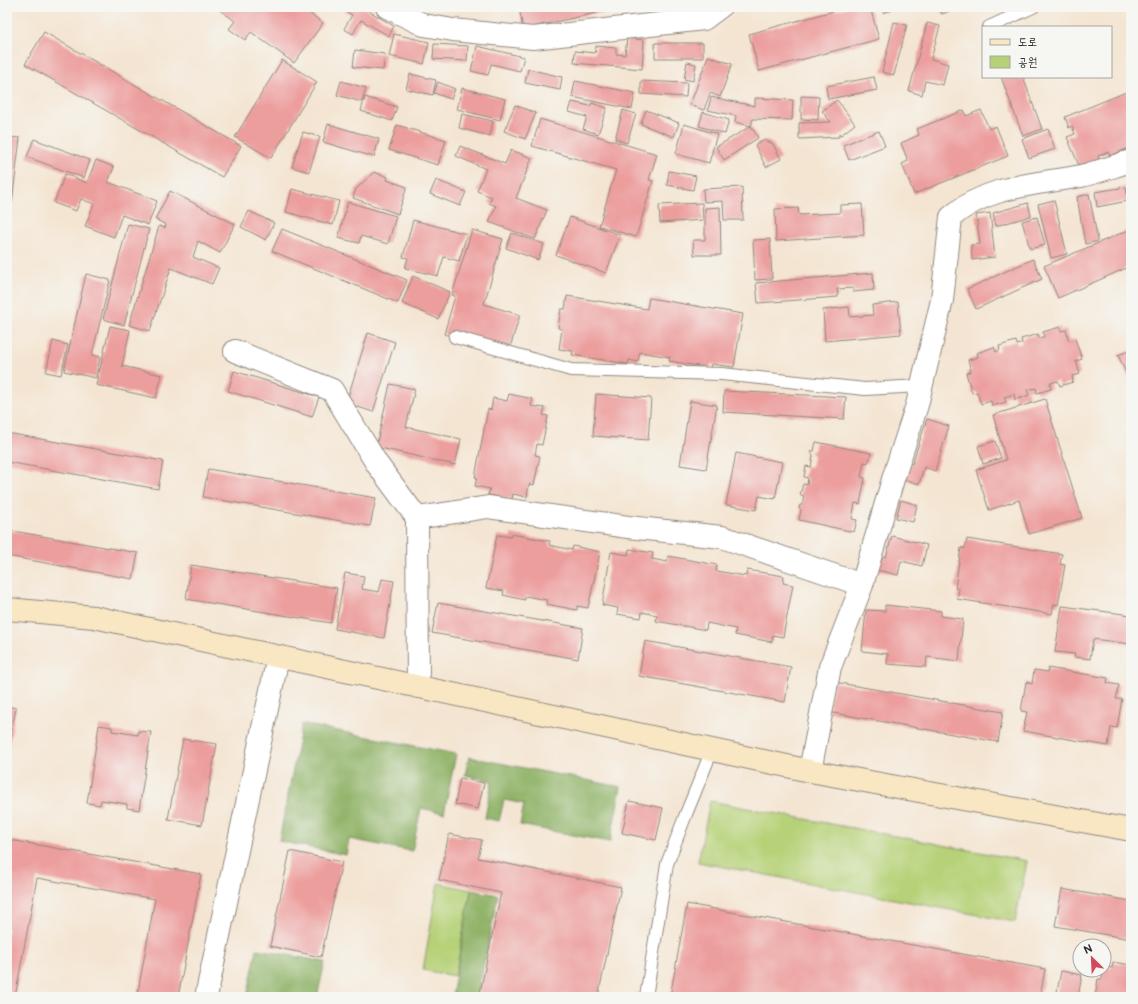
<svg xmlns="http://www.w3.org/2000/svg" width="1138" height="1004" font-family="'Balsamiq Sans','Poor Story',sans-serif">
<rect width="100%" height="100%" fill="#f6f6f2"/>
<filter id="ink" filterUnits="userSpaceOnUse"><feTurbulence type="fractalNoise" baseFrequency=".025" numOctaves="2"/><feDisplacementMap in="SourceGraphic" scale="8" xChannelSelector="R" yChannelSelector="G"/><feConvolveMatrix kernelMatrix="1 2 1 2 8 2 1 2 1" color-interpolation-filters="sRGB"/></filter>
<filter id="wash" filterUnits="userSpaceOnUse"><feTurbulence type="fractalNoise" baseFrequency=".012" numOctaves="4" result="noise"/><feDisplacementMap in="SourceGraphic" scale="16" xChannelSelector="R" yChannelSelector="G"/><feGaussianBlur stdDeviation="0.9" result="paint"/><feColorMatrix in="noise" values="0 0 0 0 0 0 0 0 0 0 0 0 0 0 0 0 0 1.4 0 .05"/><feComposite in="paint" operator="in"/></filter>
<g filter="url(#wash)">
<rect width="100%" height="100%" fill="#f4e5d2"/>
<path fill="#b6d177" stroke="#707e51" d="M710,801L1027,861L1015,922L698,862Z
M438,883L471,890L455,976L423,970Z"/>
<path fill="#90b368" stroke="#5e6f4a" d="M302,724L456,754L444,813L421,808L412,851L349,839L346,855L279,841Z
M469,757L621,787L610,842L520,825L524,804L504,800L499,821L485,818L492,781L465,775Z
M471,890L498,895L477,997H452Z
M257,949L325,962L317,997H247Z"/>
<g id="blocks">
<path fill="#ec9e9d" d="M216,7H301L323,23L294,63L251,32L245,40L229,29L235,21Z
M348,7H362L394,26L389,36L361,20L353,34L344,29L352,15L345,11Z
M519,7H619V8L523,29Z
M848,7H870L879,39L759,71L749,34Z
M881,7H899L883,13Z
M939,7H960L942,14Z
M894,22L907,25L894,75L882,72Z
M927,23L940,26L931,59L948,64L943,85L925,81L922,95L909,91Z
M44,32L241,146L222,177L25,64Z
M394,34L429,42L424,64L389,56Z
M627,38L644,40L642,69L574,63L575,51L595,53L596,46L616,48V54L625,55Z
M655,43H703V58H655Z
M434,44L468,46L467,61L433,59Z
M477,46L524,57L520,71L491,64L488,75L471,71Z
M355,50L385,54L383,70L353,67Z
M708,56L732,64L720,97L710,93L704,110L690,105Z
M282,60L317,82L271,158L235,137Z
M687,62L696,64L693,81L684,79Z
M528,69L562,77L560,90L525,83Z
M410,74L436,80L433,95L406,89Z
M874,77L877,90L828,99L826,86Z
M1001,77H1023L1042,129L1023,136Z
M341,81L366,88L362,102L337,95Z
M575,81L635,93L632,109L572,97Z
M641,81L687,83L686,97L641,94Z
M438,82L455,89L451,99L434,93Z
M462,88L505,99L500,120L457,109Z
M1131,90V147L1110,156L1108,152L1098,156L1099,160L1080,168L1067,137L1075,134L1072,126L1069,128L1065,117Z
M801,96L819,97L818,120L801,119Z
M365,97L397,107L392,121L361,111Z
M711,97L755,106V98L793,100L792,120L753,119L751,126L735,122L736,116L708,110Z
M837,100L855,124L841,135L839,133V137L799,139V123L831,122L822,111Z
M572,102L590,106L592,103L607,108L598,134L583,129L587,117L569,112Z
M515,105L536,113L525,139L504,131Z
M623,110L636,114L627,143L615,139Z
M646,110L679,123L674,137L641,124Z
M964,110L966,116L981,110L989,129L996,126L1008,156L914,194L902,164L908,161L901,143L919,135L917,129Z
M703,112L729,120L725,134L699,126Z
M462,114L493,121L490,136L459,128Z
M540,119L657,154L649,180L653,181L636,237L599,226L616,170L532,146Z
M328,124L379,139L374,157L323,142Z
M684,124L717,134L709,163L676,154Z
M397,125L446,140L438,165L389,150Z
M751,126L758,138L724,160L716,147Z
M1048,129L1055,149L1029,158L1022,139Z
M879,131L885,146L849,160L843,145Z
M303,132L320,137L309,172L292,167Z
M7,137L20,138L12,203L7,202Z
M34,139L90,160L84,178L27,157Z
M765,140L773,144L781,159L766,167L755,145Z
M460,146L505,164L511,150L532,158L516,198L547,210L535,239L489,222L496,206L489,203L492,197L477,191L486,169L456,156Z
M96,160L114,167L108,182L157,201L148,225L122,215L114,237L85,226L94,204L81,199L76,211L54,203L65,174L87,183Z
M669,171L696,176L693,190L667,185Z
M374,172L388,177L387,180L407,187L398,214L353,198L356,189Z
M436,180L466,192L460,206L430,194Z
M742,187L743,220H724L723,201L704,202L703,189Z
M1126,187L1128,201L1097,207L1095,192Z
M292,189L339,201L333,225L286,212Z
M170,191L235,224L220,253L198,241L193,257L219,268L212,284L171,268L150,331L129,325L159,226L165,228L166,225L155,219Z
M1089,194L1098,241L1085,244L1077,197Z
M1054,200L1067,254L1051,258L1038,204Z
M348,202L396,216L388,244L361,236L359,243L338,238Z
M702,203L703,220L660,223L659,205Z
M1028,203L1031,216L996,226L993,213Z
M862,204L864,235L776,241L775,209L798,208L799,215L840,213V205Z
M720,207L721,255H694L693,240H705V208Z
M249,211L274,223L266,240L241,227Z
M990,213L995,257L972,260L971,245L980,244L976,215Z
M570,217L620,235L606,273L556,255Z
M1037,217L1045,245L1030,249L1022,221Z
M413,220L467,234L459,261L444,257L438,276L405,268L408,258L403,257Z
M128,224L149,229L124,325L103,319Z
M282,229L407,280L398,303L272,251Z
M1131,229V266L1058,298L1044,266Z
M472,230L503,239L484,304L520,315L508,354L444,334L455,296L452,295Z
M512,233L544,244L538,260L506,248Z
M770,239L772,279L755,280L753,240Z
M1033,259L1042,279L976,309L967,289Z
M873,273L874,290L853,292V288L837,289L838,297L758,303L756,283Z
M86,274L110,280L92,355L100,357L96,378L64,371Z
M413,276L450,292L438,319L402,303Z
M567,296L647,309L649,298L743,314L734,367L711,364L710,368L669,361L670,357L640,352L638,362L629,360L628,364L572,355L573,351L559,349L562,329L558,328L561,309H565Z
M898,302L901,334L825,341L823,310L849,307L850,317L873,315L872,305Z
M110,326L130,330L122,366L162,375L156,398L96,385Z
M1060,327L1061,331L1066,330L1069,341L1075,339L1082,359L1076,361L1080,374L1072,376L1073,382L1060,386L1058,381L1050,383L1051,389L1037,393L1036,388L1027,390L1029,395L1015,400L1014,394L1004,397L1006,402L992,406L991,401L981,404L977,392L972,393L966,373L971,371L968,360L978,357L977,353L994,347L996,352L1000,350L999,346L1016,341L1017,345L1022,343L1021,339L1038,334L1039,338L1044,337L1043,332Z
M368,333L395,342L373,412L346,403Z
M53,341L68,345L61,375L46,372Z
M1131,350V379L1129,380L1118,355Z
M234,371L319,397L312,417L228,391Z
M390,384L415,389L406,427L461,439L455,465L376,447Z
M724,391L846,397L844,419L723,412Z
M509,394L533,399L531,406L545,408L543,415L548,416L542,445L537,444L535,455L540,456L534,485L529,484L527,497L513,494L512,499L488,495L490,489L475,486L477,477H475L488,409L491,410L493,398L507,401Z
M596,394L651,398L648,440L593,436Z
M1045,399L1082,518L1029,534L1019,500L989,510L976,470L1006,460L993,415Z
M690,401L717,405L706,469L680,465Z
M927,419L949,426L935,471L924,467L919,484L903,479L908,462L912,464Z
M7,433L163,461L158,489L7,462Z
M995,441L1001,458L983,464L978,446Z
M816,442L871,453L868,463L864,462L861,477L865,478L860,504L855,503L852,519L857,520L854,532L799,520L801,510L799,508L800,505H802L804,496L800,495L803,484L807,485L808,478L804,477L806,466L811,467L813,456L811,451H814Z
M736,453L782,462L775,499L759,496L756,510L726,505Z
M208,469L376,498L370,526L203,497Z
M901,500L917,505L913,522L896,518Z
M7,530L138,553L133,579L7,556Z
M511,534L550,541L549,545L572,550L573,546L600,552L588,608L577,606V610L546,604L547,600L525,596V600L503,595L504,591L486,588L497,535L511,537Z
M892,536L927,545L922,566L901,561L898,575L873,569L877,554L886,557Z
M967,539L1062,554L1060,564L1065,565L1058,605L1054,604L1052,614L957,599L959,589L955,588L961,548H965Z
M629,549L653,553L652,559L667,562L668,556L717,565L716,571L746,576L747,570L784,576L783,583L793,585L783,637L773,635L772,642L735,635L736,629L707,623L706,630L656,621L657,615L642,612L641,618L617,614L618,608L602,605L611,552L628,555Z
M191,565L337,588L331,623L186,599Z
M345,573L364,576L362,589L379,592L382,579L394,581L384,638L335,629Z
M438,603L583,628L578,659L432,633Z
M885,605L941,611V616L963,619L959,661L927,657L926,667L887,664L888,654L862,651L866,610L885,611Z
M1062,606L1131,615V644L1093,639L1090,659L1074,657L1075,654L1055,652Z
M645,641L791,667L785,702L639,676Z
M1048,668L1108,678L1107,683L1119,685L1116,699H1122L1117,728L1111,727L1108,746L1023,731L1027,712L1021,711L1026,682L1032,684L1034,670L1048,672Z
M834,682L1003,712L998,742L828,712Z
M7,706L16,708L8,751H7Z
M99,725L112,727V731L138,735V731L151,732L139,810L127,808V804L101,800L100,805L87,803Z
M183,739L217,744L202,825L168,819Z
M460,778L484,783L478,809L455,804Z
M629,801L663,808L656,840L622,833Z
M449,834L482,840L478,858L621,887L598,997H479L501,893L439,880Z
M10,840L201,874L178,997H137L155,899L37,878L15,997H7V854Z
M290,851L342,862L321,957L270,946Z
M1062,889L1131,901V939L1055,926Z
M687,904L1045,969L1040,997H670Z
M1113,962L1131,965V997H1095L1098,979H1102L1104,967L1112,968Z
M1061,971L1082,975L1078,997H1056Z"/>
</g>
</g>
<g filter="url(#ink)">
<use href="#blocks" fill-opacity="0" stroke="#90887e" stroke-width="1"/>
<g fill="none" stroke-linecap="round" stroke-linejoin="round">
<g stroke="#90887e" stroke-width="14">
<path id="lane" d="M989,27L1033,7
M455,337L571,370L722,374L865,389L921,386
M646,997L667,864L686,814L712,750"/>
</g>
<g stroke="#90887e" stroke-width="24">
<path id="street" d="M387,7L424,25L453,30L533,38L704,19L720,7
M235,351L332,390L377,464L417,518L488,507L628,527L722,537L862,585
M417,518L418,687
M810,771L830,667L862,585L894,476L917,405L942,300L951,217C988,185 1035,185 1081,176C1098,172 1114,166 1131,161
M206,997L278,657"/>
</g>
<g stroke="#90887e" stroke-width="24">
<path id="secondary" d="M7,609L94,617L810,771L1131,830"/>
</g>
<use href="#lane" stroke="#fff" stroke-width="12"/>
<use href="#street" stroke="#fff" stroke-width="22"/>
<use href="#secondary" stroke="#f9e7c3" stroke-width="22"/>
</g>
</g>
<rect width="1138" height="1004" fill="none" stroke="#f6f6f2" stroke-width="24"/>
<rect x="982" y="26" width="130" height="52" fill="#f6f6f2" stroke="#a5a5a2"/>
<rect x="990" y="39" width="20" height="6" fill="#f9e7c3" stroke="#a5a5a2"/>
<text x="1018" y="46" font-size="12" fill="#2b2b2b">도로</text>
<rect x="990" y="56" width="20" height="12" fill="#b6d177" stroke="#a5a5a2"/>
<text x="1018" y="66" font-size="12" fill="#2b2b2b">공원</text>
<g transform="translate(1092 958) rotate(336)"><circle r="19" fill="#f6f6f2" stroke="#a5a5a2"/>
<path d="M0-3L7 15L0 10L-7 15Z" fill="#d1495b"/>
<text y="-6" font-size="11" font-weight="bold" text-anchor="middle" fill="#2b2b2b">N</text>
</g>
</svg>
